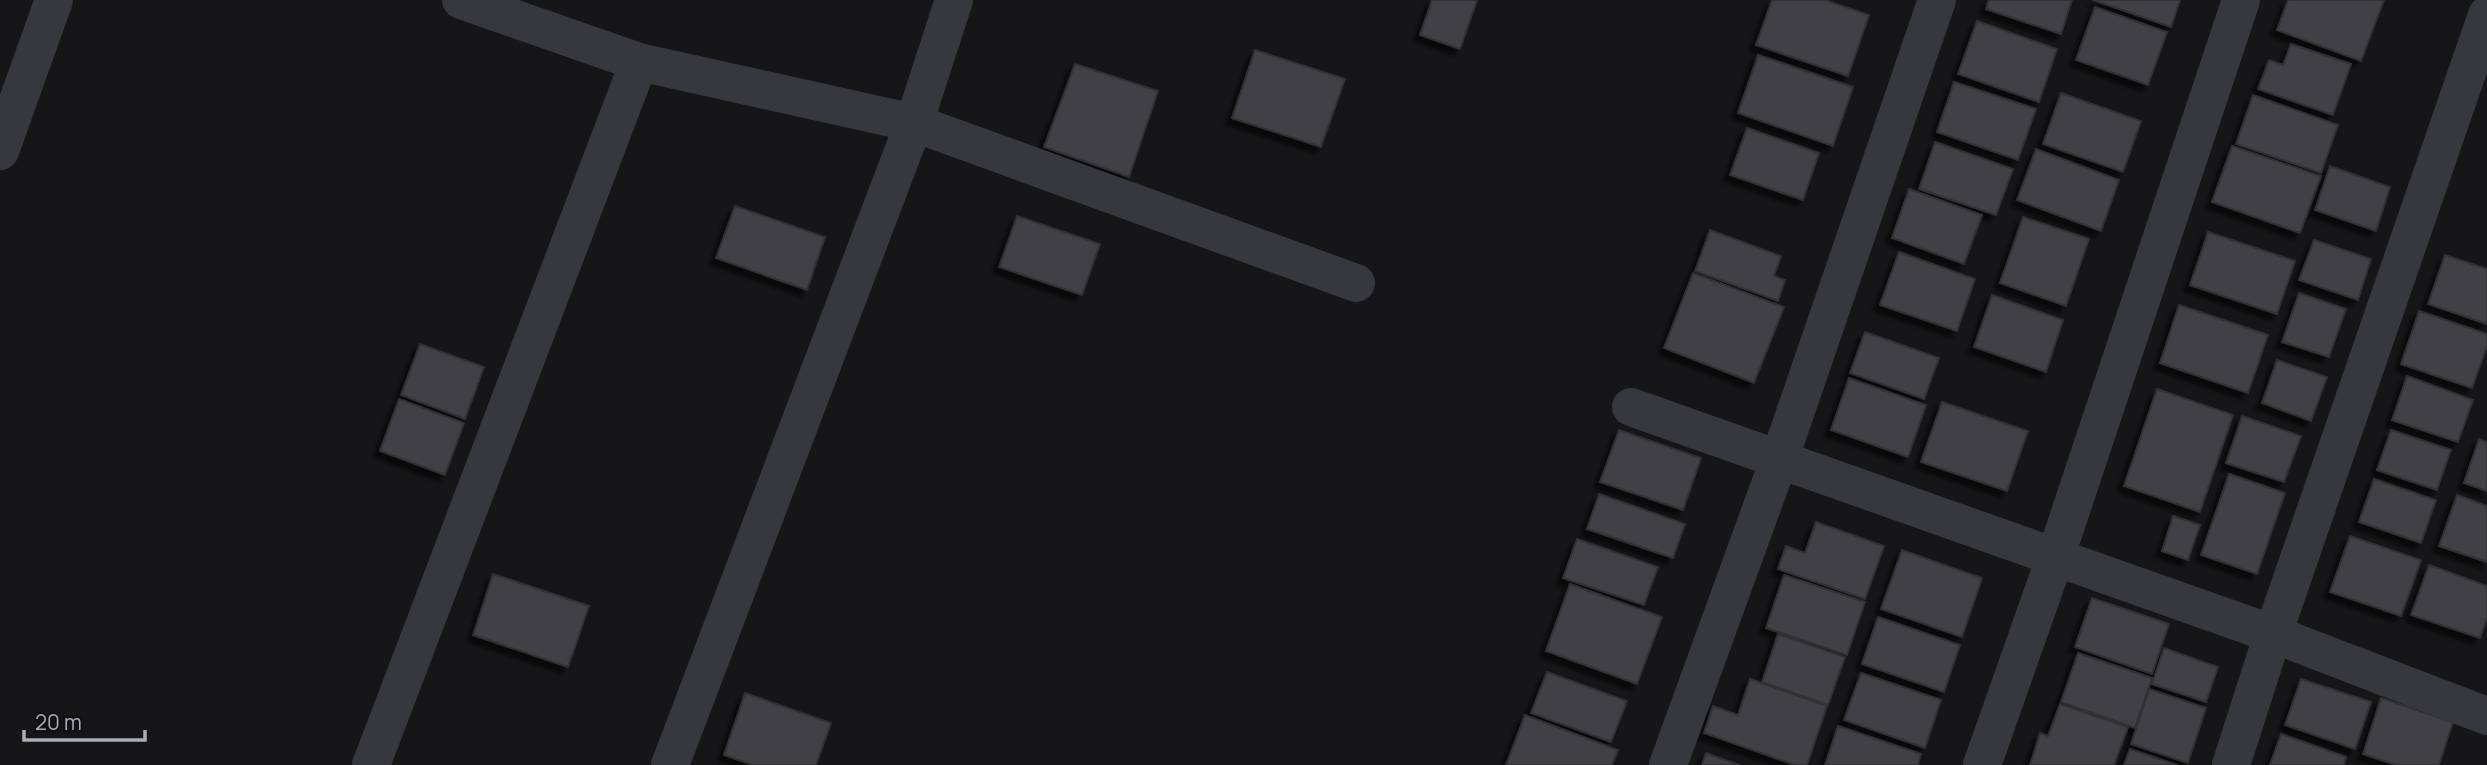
<svg xmlns="http://www.w3.org/2000/svg" width="2487" height="765" font-family="Manrope,sans-serif">
<defs>
<filter id="shadow"><feDropShadow dx="-6" dy="6" stdDeviation="2" flood-color="#0009"/></filter>
</defs>
<rect width="100%" height="100%" fill="#161618"/>
<path fill="#404145" stroke="#303034" stroke-width="2" filter="url(#shadow)" d="M1432,0H1477L1460,49L1420,35Z
M1772,0H1825L1869,15L1848,76L1756,45Z
M1989,0H2072L2061,34L1986,9Z
M2093,0H2180L2171,27Z
M2288,0H2384L2361,61L2277,30Z
M2095,7L2167,32L2148,85L2076,60Z
M1977,21L2057,49L2039,102L1958,74Z
M2291,44L2351,64L2333,115L2258,89L2269,60L2283,65Z
M1255,50L1345,79L1321,147L1232,118Z
M1758,55L1853,87L1833,146L1738,113Z
M1075,64L1158,91L1129,177L1044,147Z
M1954,82L2036,109L2018,160L1937,132Z
M2061,93L2141,121L2123,172L2043,144Z
M2253,95L2338,125L2321,173L2236,144Z
M1747,128L1819,153L1803,200L1730,175Z
M1935,142L2013,169L1996,215L1919,189Z
M2232,146L2321,176L2300,233L2212,202Z
M2036,149L2119,180L2101,231L2017,200Z
M2330,166L2390,187L2376,231L2315,210Z
M1909,189L1982,215L1964,264L1892,238Z
M735,206L825,237L807,290L716,258Z
M1017,216L1100,244L1082,295L999,267Z
M2023,217L2089,239L2066,306L2000,283Z
M1710,230L1781,256L1774,276L1785,280L1778,301L1695,271Z
M2208,232L2295,261L2277,314L2190,285Z
M2314,240L2371,259L2358,300L2299,280Z
M1899,252L1975,279L1957,331L1880,305Z
M2445,255L2487,269V324L2428,304Z
M1693,273L1784,307L1754,383L1664,348Z
M2299,293L2346,309L2329,357L2282,342Z
M1992,295L2063,320L2046,372L1974,347Z
M2179,305L2268,335L2248,393L2160,363Z
M2419,311L2487,334V346L2472,388L2401,364Z
M1865,332L1939,358L1924,399L1850,373Z
M420,344L484,367L465,419L401,395Z
M2277,360L2327,377L2311,421L2262,403Z
M2407,376L2473,400L2458,442L2392,420Z
M1849,378L1926,405L1908,457L1831,430Z
M2157,389L2233,415L2200,512L2124,486Z
M399,399L464,423L445,475L380,451Z
M1942,402L2028,431L2007,491L1921,462Z
M2242,416L2301,436L2284,482L2226,463Z
M1619,430L1701,458L1683,510L1600,482Z
M2391,430L2451,450L2437,490L2377,470Z
M2479,439L2487,442V491L2464,483Z
M2229,474L2285,493L2257,574L2201,555Z
M2374,479L2436,500L2421,543L2359,522Z
M1599,494L1685,524L1673,558L1587,529Z
M2457,495L2487,506V562L2439,546Z
M2173,516L2200,525L2188,560L2162,551Z
M1816,522L1884,546L1865,599L1778,569L1786,546L1805,553Z
M2350,536L2421,560L2401,616L2330,592Z
M1577,539L1658,567L1644,605L1563,578Z
M1902,550L1982,578L1962,637L1881,609Z
M2429,565L2487,586V618L2480,638L2411,615Z
M493,574L589,606L568,667L473,635Z
M1784,575L1865,602L1847,655L1766,628Z
M1570,584L1662,617L1637,684L1546,651Z
M2092,598L2169,624L2152,674L2075,647Z
M1878,617L1960,645L1944,692L1862,664Z
M1778,634L1845,657L1828,705L1762,682Z
M2164,648L2218,667L2206,702L2152,684Z
M2078,653L2152,678L2135,728L2061,702Z
M1547,672L1627,701L1611,742L1531,713Z
M1861,673L1941,700L1925,748L1844,720Z
M1750,679L1827,706L1807,765H1795L1704,733L1713,706L1738,715Z
M2301,679L2371,702L2355,749L2285,725Z
M2149,689L2206,708L2188,763L2131,744Z
M745,693L831,723L816,765H753L724,755Z
M2381,698L2453,722L2439,765H2396L2363,754Z
M2060,704L2128,727L2114,765H2030L2040,733L2048,736Z
M1525,715L1618,750L1612,765H1506Z
M1838,726L1921,754L1918,765H1825Z
M2281,734L2346,757L2344,765H2270Z
M2130,749L2177,765H2124Z
M1706,753L1739,765H1702Z"/>
<g fill="none" stroke-linecap="round" stroke-linejoin="round">
<path stroke="#37383d" stroke-width="38" d="M461,0L639,62L914,123L1356,283
M0,151L54,0
M1631,407L2273,634L2487,716
M371,765L639,62
M670,765L914,123L954,0
M1668,765L1779,460L1937,0
M1982,765L2055,558L2241,0
M2231,765L2273,634L2487,15"/>
</g>
<path d="M24 730v10h121v-10" fill="none" stroke="#a8adb8" stroke-width="3.5"/>
<text x="35" y="730" font-size="21" fill="#a8adb8" stroke="#111113" stroke-width="5" paint-order="stroke">20 m</text>
</svg>
